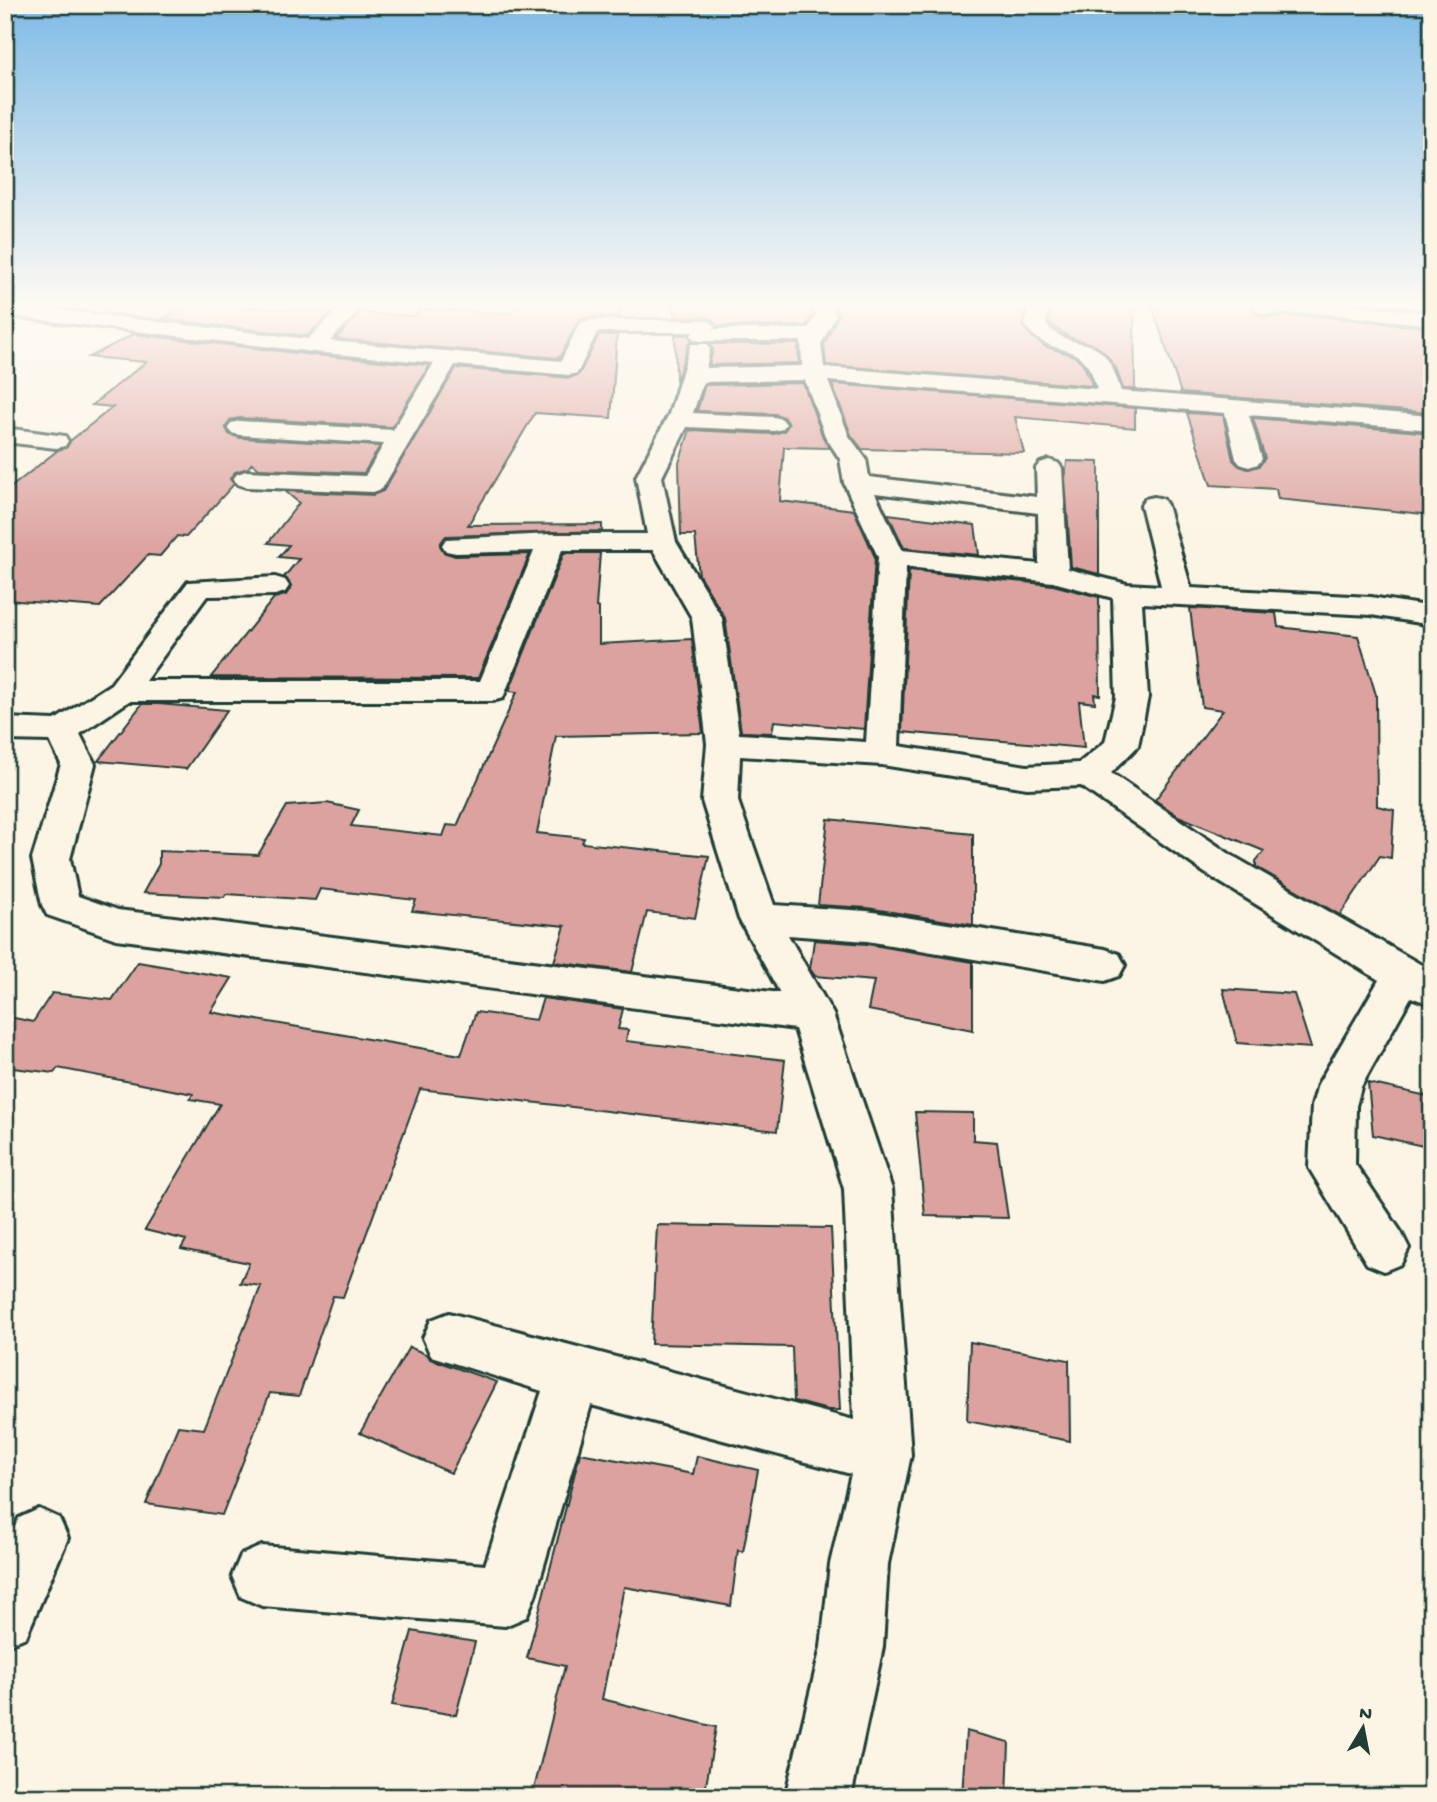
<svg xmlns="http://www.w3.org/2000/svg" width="1437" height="1802" font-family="'Gochi Hand',sans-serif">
<rect width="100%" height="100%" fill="#fcf5e5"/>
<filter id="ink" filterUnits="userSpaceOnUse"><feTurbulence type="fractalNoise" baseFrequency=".0143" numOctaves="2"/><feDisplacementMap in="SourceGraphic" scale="14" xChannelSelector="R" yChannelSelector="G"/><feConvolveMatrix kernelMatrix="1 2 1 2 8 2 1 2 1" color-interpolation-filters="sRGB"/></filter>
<g filter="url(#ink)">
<path fill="#dca29f" stroke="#1f3d34" stroke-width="2" d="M519,303H620L619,317H589L580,320L559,358L336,339L360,313L415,316L421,309L510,313Z
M674,303H808L813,315L806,326H717L713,320L705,317H675Z
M834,303H1026L1023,327L1044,346L1074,356L1082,362L1093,386L826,365L824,344L838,316Z
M1051,303H1134L1135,389H1123L1116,368L1098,347L1069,337L1049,323Z
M1151,303H1257L1253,310L1264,317L1317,316L1432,328V413L1181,393Z
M1358,303H1432V310Z
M191,304L332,312L307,336L162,319Z
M134,334L313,355L430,365L392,427L240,418L230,420L226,427L229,434L240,438L380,446L364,473L259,469L252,463L248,468L235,472L230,479L234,484L186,537L177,536L160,556L148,555L100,607L5,600V492L58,450L67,447L70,441L113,407L92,405L146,362L89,357Z
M599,335H617L611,418L535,413L468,525L602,524V531L446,536L440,544L444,552L455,556L530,554L478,678L211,677L274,598L286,595L291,587L284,577L299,559L279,557L289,545L268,543L299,503L285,491L373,495L383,491L456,368L570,378L579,374Z
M675,335H689L692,341L689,343L676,382Z
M710,344H798L799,363L709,365L713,350Z
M803,383L823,437L830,448L784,447L780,501L854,510L875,557L864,729L774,721L772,733L741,732L725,618L699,575L695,535H681L679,463L690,430L774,434L784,431L789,424L784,417L775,414L697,411L705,385Z
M832,384L1135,408V428L1015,417L1024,453L862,449L851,435Z
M1187,413L1223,415L1233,460L1239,466L1248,469L1259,466L1265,458L1253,418L1432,433V515L1278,499L1276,489L1211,485Z
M1067,461L1099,462V574L1071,567L1065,479Z
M888,514L975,525L979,555L904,548Z
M564,553H600L596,607L599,608V644L692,639L703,733L556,736L537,833L584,838L582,843L709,856L695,918L647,912L632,972L554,962L565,926L412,911L416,900L320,889L315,900L226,894L224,897L143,893L159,864V851L258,855L287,806L327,803L359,810L351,826L443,836L447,825L457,826L517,692L509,691Z
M909,570L1053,585L1099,597L1100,695L1094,694L1095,703L1079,701L1084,748L902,732Z
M1190,608L1276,613L1278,627L1358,636L1376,695L1377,806L1394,810L1391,858L1380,856L1340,915L1256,867V861L1264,851L1178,816L1155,800L1223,710L1202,707Z
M142,704H159L227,710L186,769L98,761Z
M828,819L973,834V925L867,908L818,905Z
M814,940L867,944L973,962V1030L868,1010L874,981L815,976L810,969Z
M138,962L232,978L211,1012L461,1055L476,1012L536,1020L543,998L623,1009L618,1029L628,1030L626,1041L785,1060L777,1131L420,1089L343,1297L333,1296L299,1396L270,1393L222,1515L146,1504L178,1426L204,1429L261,1286L240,1283L249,1263L181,1249L186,1240L145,1230L220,1104L190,1099L193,1094L58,1068L54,1073L5,1067V1016L33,1022L52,993L112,1000Z
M1223,989L1294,994L1311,1048L1237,1043Z
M1368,1083L1432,1097V1148L1373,1135Z
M915,1112L973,1113V1140L997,1142L1008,1218L925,1216Z
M657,1225L831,1228L840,1410H828L794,1401L792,1347L651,1344Z
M970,1342L1069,1360L1070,1441L967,1421Z
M409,1347L428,1355L430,1359L497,1382L451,1473L360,1433Z
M580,1453L693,1474L697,1456L758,1470L743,1552L738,1550L731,1606L624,1587L602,1699L716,1727L704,1797H532L565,1666L527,1658Z
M412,1631L475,1642L456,1715L392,1705Z
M966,1731L1009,1742L1007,1797H962Z"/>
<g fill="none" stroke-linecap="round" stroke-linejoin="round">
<g stroke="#1f3d34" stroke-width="6">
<path id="minor" d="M345,303H366L330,341L561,361L578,326L582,322L589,320H704L711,322L715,326L713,329H808L816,315L811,303H831L836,315L821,344L824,367L1097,389C1083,332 1052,364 1025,325L1029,303H1049L1046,324C1077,359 1101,322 1121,391L1432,416V430L1249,415L1262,459L1258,464L1249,467L1240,464L1236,459L1225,413L828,381L849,436L866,459L869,477L1037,497L1036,468L1040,463L1049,460L1058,463L1062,468L1068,569L1127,584L1161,586L1141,505L1145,499L1154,497L1163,499L1167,505L1191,588L1371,597L1432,607V625L1371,615L1142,603L1148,697L1138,746L1111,773L1231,855L1432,971V1005L1411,997L1361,1087L1356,1106L1355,1164L1401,1232L1409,1248L1401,1264L1384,1271L1367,1264L1309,1168L1312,1106L1318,1084L1379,980L1205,873L1081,786L1027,788L882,765L740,756L738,801L774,905L867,911L1105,949L1119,954L1125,965L1119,976L1105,981L867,941L788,935L833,1014L892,1189L911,1455L888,1564L883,1647L851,1797H785L821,1647L830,1564L851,1474L591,1405L535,1596L526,1617L505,1626L262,1606L241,1597L232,1576L241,1555L262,1546L485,1565L542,1391L431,1356L423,1338L431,1320L449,1313L854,1420L844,1189L795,1029L116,939L47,915L42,905L32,859L61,764L50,741L5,740V718L55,720L111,684L188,582L275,577L285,580L289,586L285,592L275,595L207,596L145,681H480L534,551L456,553L446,551L442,545L446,539L551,534H647L636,477L669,414L691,344H707L710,349L706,368L802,366L801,341H702L694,340L691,335L693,332H597L580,368L577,373L569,375L455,365L382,489L373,492L246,487L237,484L233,479L237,474L246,471L365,476L384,444L240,435L231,433L228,428L231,423L240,421L393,430L434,363L313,352L24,318L17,316L14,312L17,308L24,306L308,339ZM805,380L825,436L840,459L844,483L878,557L866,742L739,734L722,618L676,542L662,477L687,427L774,431L782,429L786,424L782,419L774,417L693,413L703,382ZM875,493L1038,513L1039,564L902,550ZM562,550H653L692,618L707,744L702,801L739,919L780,993L118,910L78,896L70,859L95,764L80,734L129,701H492L503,698ZM906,567L1053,582L1113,598L1116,697L1105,742L1079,763L1027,766L899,746Z
M1261,303H1335L1432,313V325L1317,313L1265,314L1258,312L1255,308Z
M5,428L65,436L68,441L65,446L56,448L5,442Z
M39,1509L59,1518L68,1538L26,1637L5,1646V1547L19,1518Z"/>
</g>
<use href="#minor" fill="#fcf5e5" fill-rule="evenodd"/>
</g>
</g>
<linearGradient id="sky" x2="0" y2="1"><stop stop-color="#7fbbe6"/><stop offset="0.55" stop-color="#fefaf3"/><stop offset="1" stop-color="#fefaf3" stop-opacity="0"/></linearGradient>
<rect width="1437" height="555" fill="url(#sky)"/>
<rect width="1437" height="1802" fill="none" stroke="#fcf5e5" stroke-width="28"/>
<rect x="14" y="14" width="1409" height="1774" fill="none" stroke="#1f3d34" stroke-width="2.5" filter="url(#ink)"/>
<g transform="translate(1363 1728) rotate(10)" stroke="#fcf5e5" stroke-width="5" paint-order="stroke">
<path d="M0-5L12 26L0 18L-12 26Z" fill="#1f3d34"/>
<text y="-10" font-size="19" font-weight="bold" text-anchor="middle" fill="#1f3d34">N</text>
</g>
</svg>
